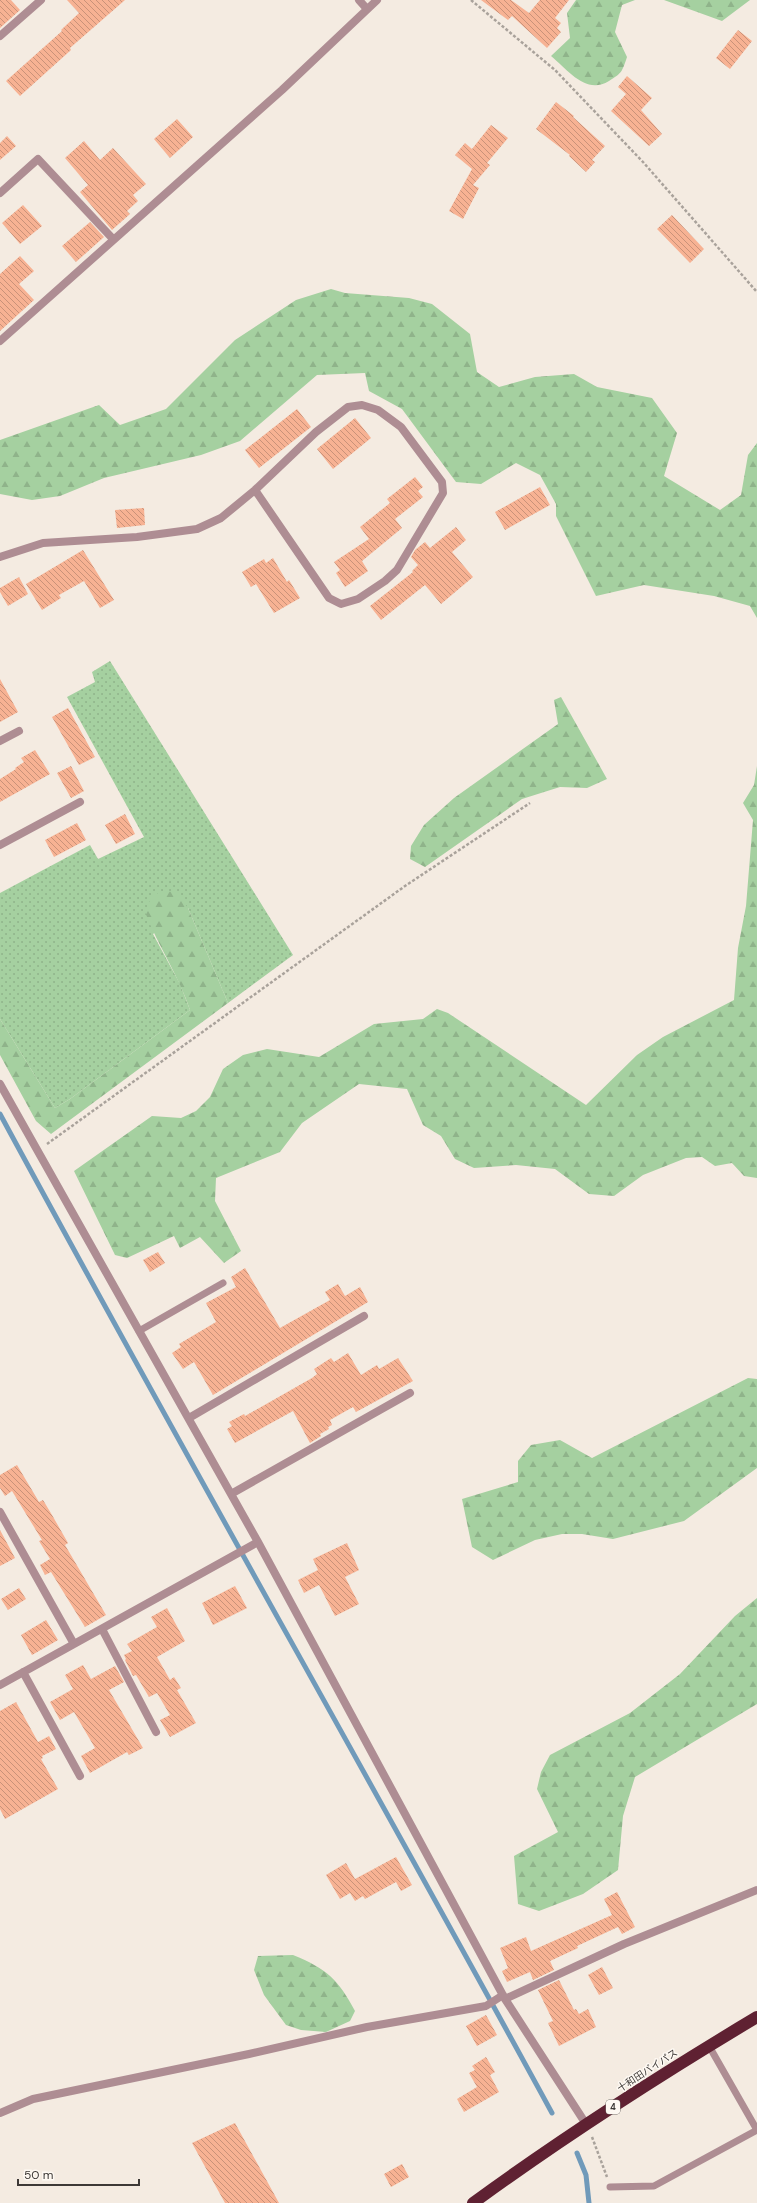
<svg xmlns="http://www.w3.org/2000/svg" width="757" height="2203" font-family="'DM Sans','Noto Sans JP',sans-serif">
<defs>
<pattern id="green-dots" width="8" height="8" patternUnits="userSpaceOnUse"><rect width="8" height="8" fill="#a5d0a0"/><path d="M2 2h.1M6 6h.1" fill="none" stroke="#8fb38a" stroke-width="1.8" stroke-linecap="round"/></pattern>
<pattern id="forest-firs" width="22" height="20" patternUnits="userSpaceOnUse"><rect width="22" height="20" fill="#a5d0a0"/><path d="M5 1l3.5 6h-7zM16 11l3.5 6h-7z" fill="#8fb38a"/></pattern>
<pattern id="building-back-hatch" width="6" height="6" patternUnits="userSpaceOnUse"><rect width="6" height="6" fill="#f7b293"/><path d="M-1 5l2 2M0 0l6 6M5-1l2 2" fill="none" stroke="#c99279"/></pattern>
</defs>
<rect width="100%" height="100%" fill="#f4ebe1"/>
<path fill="url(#green-dots)" d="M110,661L293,955L228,1003L188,908L153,934L180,984L190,1010L70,1099L55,1108L0,1019V893L90,845L98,859L144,837L67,697L95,682L92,672Z"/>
<path fill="url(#forest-firs)" d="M576,0H635L622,5L615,32L627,57C622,72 622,73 609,81C586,95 569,71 551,56L570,38L567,13Z
M664,0H750L722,21Z
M331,289L345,293L409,298L432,304L470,334L477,372L499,387L535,377L574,374L597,387L652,398L677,433L664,476L720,510L741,495L748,455L757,443V618L750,606L714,596L644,585L596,596L556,516V504L540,475L516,463L481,484L456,482L402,409L369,391L365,373L317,375L240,441L201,455L104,478L60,496L32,500L0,494V440L99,405L120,425L166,409L235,340L296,300Z
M561,697L607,779L587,788L560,787L522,799L425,867L410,859L411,846L424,825L454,798L558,724L554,700Z
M757,766V1178L744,1176L732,1163L715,1166L702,1157L686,1158L643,1175L614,1196L589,1194L555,1169L516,1165L474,1168L455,1159L441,1136L423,1125L407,1089L359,1084L302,1123L280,1152L216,1178L215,1201L241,1251L224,1263L200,1237L180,1248L174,1236L127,1258L115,1255L74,1171L152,1116L181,1118L196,1111L210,1097L223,1069L243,1055L267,1049L319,1057L374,1024L423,1019L437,1009L448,1013L586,1105L637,1055L663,1037L734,1000L738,948L746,906L753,820L743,803L754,785Z
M161,891L176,892L188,908L228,1003L51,1134L36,1121L0,1055V1019L55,1108L70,1099L190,1010C179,976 158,946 145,912L151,898Z
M748,1378L757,1379V1468L684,1521L613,1539L582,1534H562L535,1540L493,1560L472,1547L462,1499L518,1482V1461L531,1445L560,1440L592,1458Z
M757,1598V1704L635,1777L623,1816L618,1870L583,1894L539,1911L518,1904L514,1856L558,1832L537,1789L541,1772L550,1755L630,1713L680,1674L735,1616Z
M293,1955C327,1969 338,1979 355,2011L350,2021L326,2032L301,2030L286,2025L264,1995L254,1970L258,1956Z"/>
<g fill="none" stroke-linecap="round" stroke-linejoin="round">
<path stroke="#709aba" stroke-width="5" d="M0,1114C181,1449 370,1779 552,2113
M577,2153L586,2175L589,2203"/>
</g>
<path fill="url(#building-back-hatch)" d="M0,0H11L20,10L0,28Z
M67,0H125L70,48L71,50L20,96L6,81L62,31L61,30L79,13Z
M481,0H511L529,13L540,0H569L555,18L561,23L557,28L561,32L547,48L512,16L508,20Z
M738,30L752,41L730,69L716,58Z
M627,76L652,98L641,110L662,134L649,146L611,111L626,94L618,87Z
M556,102L574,116L573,117L605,146L592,160L595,162L586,172L569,156L570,155L536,129Z
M177,119L193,137L170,158L154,139Z
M491,125L508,138L487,163L490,165L473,185L479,188L463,219L449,211L472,169L455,155L465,143L472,149Z
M7,136L16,146L0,160V143Z
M84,141L100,160L113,148L146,184L133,195L138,201L127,211L130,214L112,230L80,192L88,185L65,158Z
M23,205L42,226L20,244L2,223Z
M672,215L704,249L690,263L657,229Z
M90,222L104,237L76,262L62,246Z
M20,256L34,271L19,284L34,300L0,331V274Z
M297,409L311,427L259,468L245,450Z
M355,418L371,438L333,469L317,449Z
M415,477L423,487L418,491L423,497L395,519L402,528L362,561L368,571L345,587L336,573L340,570L334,562L369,539L360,527L390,503L387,499Z
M540,487L550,505L505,530L495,512Z
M144,508L145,525L117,528L115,510Z
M456,527L466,540L452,552L473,577L441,604L425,585L381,620L370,606L413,572L412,571L418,565L411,557L415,550L425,542L430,548Z
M83,550L114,600L100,608L84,581L59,595L61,598L42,610L26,584Z
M273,558L287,582L289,580L300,598L274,613L256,584L251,587L242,572L264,559L266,563Z
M19,577L28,594L8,606L0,592V588Z
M0,679L18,712L0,722Z
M68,708L95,757L79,765L52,717Z
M35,750L50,774L0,802V779L16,769L15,768L24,762L21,758Z
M71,766L84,791L71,798L57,773Z
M125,814L135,834L116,844L105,825Z
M77,823L86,840L54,857L45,840Z
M158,1252L165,1263L150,1272L143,1260Z
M245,1268L280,1328L330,1300L325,1292L338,1284L345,1296L360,1287L368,1302L213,1395L194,1362L183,1369L172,1353L181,1347L179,1344L216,1322L206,1303L236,1287L231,1277Z
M348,1353L361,1375L377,1365L379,1369L398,1358L413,1381L356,1412L353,1407L330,1420L332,1425L328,1427L329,1429L320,1434L321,1436L310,1443L293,1411L235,1443L227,1429L232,1426L229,1422L244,1414L245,1416L312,1378L317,1374L314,1369L331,1358L334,1362Z
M17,1465L39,1502L43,1500L52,1515L68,1543L65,1545L106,1615L85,1627L51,1572L45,1575L40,1565L50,1559L39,1541L42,1540L12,1491L5,1496L0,1488V1475Z
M0,1530L15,1558L0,1566Z
M347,1543L359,1570L345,1577L359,1604L335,1616L319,1585L304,1593L298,1580L318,1570L313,1559Z
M235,1586L247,1608L213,1625L202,1603Z
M19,1588L26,1599L8,1610L1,1599Z
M167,1608L185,1641L157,1657L170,1680L174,1677L181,1688L177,1690L196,1723L170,1737L160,1720L170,1715L157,1693L149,1697L136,1675L133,1676L125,1660L126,1659L124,1655L132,1651L127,1644L157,1627L151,1617Z
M46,1620L58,1640L32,1655L21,1635Z
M83,1665L91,1679L115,1666L124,1682L109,1690L143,1748L129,1755L127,1752L90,1773L81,1756L95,1748L74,1712L60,1720L50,1702L73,1689L65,1675Z
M16,1702L38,1742L49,1736L56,1749L42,1756L43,1758L41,1759L58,1789L5,1819L0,1809V1711Z
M396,1857L412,1885L401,1891L396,1882L365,1899L363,1896L355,1901L350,1893L340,1899L326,1875L346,1863L355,1879Z
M617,1892L635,1927L622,1934L618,1927L577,1946L578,1948L550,1961L554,1970L533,1980L530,1972L507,1982L502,1971L508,1968L500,1948L526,1937L531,1951L612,1915L604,1899Z
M602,1967L613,1988L599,1995L588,1975Z
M559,1980L574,2010L576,2009L579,2014L588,2009L596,2027L559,2046L548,2023L553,2021L538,1990Z
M486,2015L497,2035L477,2046L466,2026Z
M486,2057L495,2072L490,2075L499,2092L464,2112L457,2099L477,2087L469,2073L475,2070L472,2066Z
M235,2123L279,2203H225L192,2143Z
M402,2164L409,2177L391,2187L384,2174Z"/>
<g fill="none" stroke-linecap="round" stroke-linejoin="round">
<path stroke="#a9a29b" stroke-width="2.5" stroke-dasharray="3 2" stroke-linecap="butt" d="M471,0L555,70L643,162L757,292
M47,1144L405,886L530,803
M592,2137L607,2177"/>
<path stroke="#ae8d93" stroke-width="7" d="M139,1331L223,1283
M709,2046L757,2130
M610,2187L654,2186L757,2130"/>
<path stroke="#ae8d93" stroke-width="8" d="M359,0L367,9
M0,36L41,0
M0,193L38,159L113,239
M0,341L282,90L377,0
M0,557L43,543L137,537L197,529L221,518L255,490L316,432L348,407L362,405L378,410L401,427L442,482L443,493L397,570L385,581L358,599L341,604L329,598L255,490
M0,741L19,731
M0,845L80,802
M0,1084L258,1542L505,1999L586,2124
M189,1418L364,1316
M231,1494L410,1393
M0,1512L74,1644
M102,1629L156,1732
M23,1672L80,1776
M0,1685L258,1542
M505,1999L624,1944L757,1890
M0,2113L33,2099L249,2054L367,2027L486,2006L503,1995"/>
<path stroke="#5f2132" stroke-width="12" d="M473,2203C565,2136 660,2075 757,2017"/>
</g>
<g text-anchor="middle" stroke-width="3" stroke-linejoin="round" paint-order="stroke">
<rect fill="#fef9f3" stroke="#77736f" stroke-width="1" x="606" y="2100" width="14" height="14" rx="3"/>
<g font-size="9" font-weight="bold" fill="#3d3936">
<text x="613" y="2110">4</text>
</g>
<g font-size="10" fill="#3d3936" stroke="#fef9f3">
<text transform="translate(647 2070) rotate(-33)" y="4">十和田バイパス</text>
</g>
</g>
<path d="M18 2179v6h121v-6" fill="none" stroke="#3d3936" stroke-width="2"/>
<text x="24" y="2179" font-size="12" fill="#3d3936" stroke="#fef9f3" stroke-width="3" paint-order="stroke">50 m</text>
</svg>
